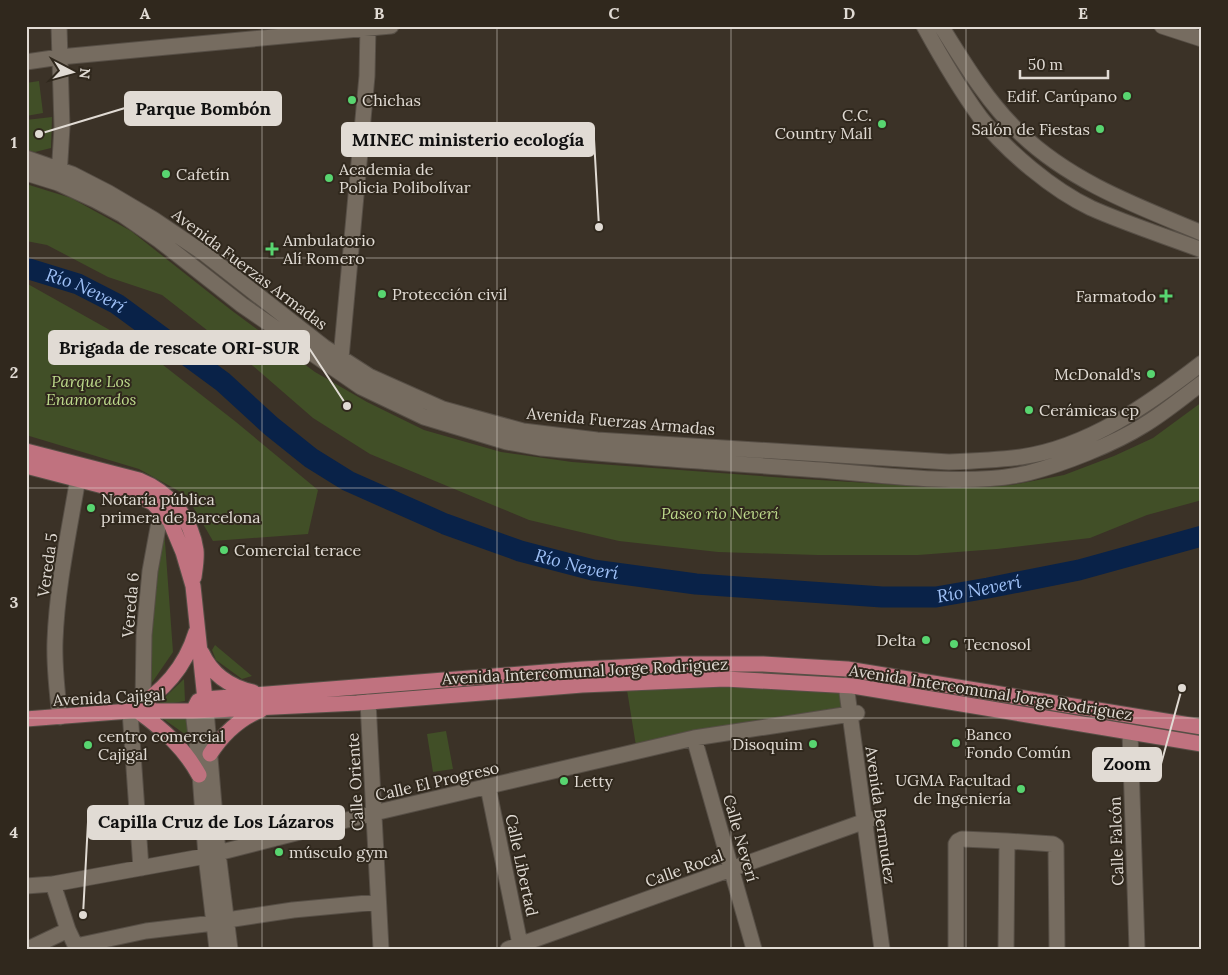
<svg xmlns="http://www.w3.org/2000/svg" width="1228" height="975" font-family="Lora,serif">
<rect width="100%" height="100%" fill="#3b3227"/>
<path fill="#414f27" d="M39,81L43,113L26,116V83Z
M52,117L51,148L35,152L26,150V120Z
M26,184L71,198L131,231L231,310L315,372L367,402L424,430L501,452L572,462L787,478L949,488L1012,485L1064,475L1114,456L1153,438L1202,402V500L1147,515L1090,538L997,549L918,555H817L718,552L619,541L529,520L370,454L313,418L253,366L162,295L108,277L47,245L26,241Z
M26,283L140,347L236,422L318,490L308,534L213,541L186,495L139,469L26,435Z
M164,528L173,652L149,687V634Z
M215,645L252,676L242,679L216,660L212,650Z
M184,679L185,701L156,706Z
M719,686L841,691L843,707L694,732L636,746L627,690Z
M162,718H187L189,737Z
M446,731L453,769L433,772L427,734Z"/>
<g fill="none" stroke-linecap="round" stroke-linejoin="round">
<path stroke="#092248" stroke-width="21" id="s1" d="M26,268L78,284L117,304L223,382L271,426L311,458L348,481L445,524L520,551L593,570L696,584L882,597H936L988,588L1079,570L1202,536"/>
<g stroke="#574f46" stroke-width="17">
<path id="minor" d="M924,26C941,57 959,88 980,117C1006,151 1053,190 1091,208C1127,224 1165,236 1202,250
M941,26C964,63 988,103 1020,133C1071,182 1137,206 1202,233
M1162,26L1202,39
M26,62L60,57L391,26
M26,158L72,174L109,193L153,219L205,254L324,347L369,376L443,409L523,431L597,440L949,462C974,461 997,460 1021,457C1089,447 1149,404 1202,363
M26,173L58,183L95,200L123,215L159,240L242,305L361,387L424,417L507,442L541,448C634,457 728,463 821,470C883,475 968,487 1028,473C1063,464 1114,444 1144,425C1164,413 1183,397 1202,383
M59,177L62,127L59,26
M339,366L341,358L367,76L368,26
M846,685L882,949
M368,702L381,949
M143,704L144,635L150,571L161,511
M206,710L218,853L230,949
M130,711L141,868
M193,711L199,761L206,856L217,949
M60,717C57,692 54,666 55,641C57,586 69,532 78,478
M1130,732L1137,949
M694,738L754,949
M488,787L521,949
M1007,841L1053,844L1056,846L1057,949
M53,884L68,930L77,949
M26,886L53,884L206,856L374,813L694,738L857,713
M227,920L293,910L378,902
M76,946L146,931L214,923
M28,949L68,930
M508,949L871,819
M956,949V844L958,841L962,839L1007,841L1006,949"/>
</g>
<g stroke="#574f46" stroke-width="17">
<path id="major" d="M26,451L139,480C169,492 191,517 196,550C197,559 195,569 194,577
M26,466L134,494L153,503L170,521L183,552L193,586L206,709
M202,653C212,675 231,687 253,692
M130,711C163,693 185,668 196,632
M193,711L198,701L205,699L583,669L679,664H763L847,669L1202,727
M139,712C164,730 184,748 199,775
M26,719L130,711H193L357,703L582,685L725,679L853,686L1202,744
M210,754C223,734 238,719 261,710"/>
</g>
<use href="#minor" stroke="#766c60" stroke-width="15"/>
<use href="#major" stroke="#c0727f" stroke-width="15"/>
</g>
<path fill="none" stroke="#e1dbd4" stroke-width="1" stroke-opacity="0.55" d="M262,26V949M497,26V949M731,26V949M966,26V949M26,258H1202M26,488H1202M26,718H1202"/>
<g fill="#58d570" stroke="#30281d" stroke-width="2">
<circle cx="1127" cy="96" r="5"/>
<circle cx="352" cy="100" r="5"/>
<circle cx="882" cy="124" r="5"/>
<circle cx="1100" cy="129" r="5"/>
<circle cx="166" cy="174" r="5"/>
<circle cx="329" cy="178" r="5"/>
<path d="M269.5 241.5h5v5h5v5h-5v5h-5v-5h-5v-5h5z"/>
<circle cx="382" cy="294" r="5"/>
<path d="M1163.5 288.5h5v5h5v5h-5v5h-5v-5h-5v-5h5z"/>
<circle cx="1151" cy="374" r="5"/>
<circle cx="1029" cy="410" r="5"/>
<circle cx="91" cy="508" r="5"/>
<circle cx="224" cy="550" r="5"/>
<circle cx="926" cy="640" r="5"/>
<circle cx="954" cy="644" r="5"/>
<circle cx="956" cy="743" r="5"/>
<circle cx="813" cy="744" r="5"/>
<circle cx="88" cy="745" r="5"/>
<circle cx="564" cy="781" r="5"/>
<circle cx="1021" cy="789" r="5"/>
<circle cx="279" cy="852" r="5"/>
</g>
<g text-anchor="middle" stroke-width="4" stroke-linejoin="round" paint-order="stroke">
<g font-size="16" fill="#e1dbd4" stroke="#30281d" text-anchor="start">
<text x="1117" y="102" text-anchor="end">Edif. Carúpano</text>
<text x="362" y="106">Chichas</text>
<text x="872" y="121" text-anchor="end">C.C.<tspan x="872" dy="18">Country Mall</tspan></text>
<text x="1090" y="135" text-anchor="end">Salón de Fiestas</text>
<text x="339" y="175">Academia de<tspan x="339" dy="18">Policia Polibolívar</tspan></text>
<text x="176" y="180">Cafetín</text>
<text x="283" y="246">Ambulatorio<tspan x="283" dy="18">Alí Romero</tspan></text>
<text x="392" y="300">Protección civil</text>
<text x="1156" y="302" text-anchor="end">Farmatodo</text>
<text x="1141" y="380" text-anchor="end">McDonald's</text>
<text x="1039" y="416">Cerámicas cp</text>
<text x="101" y="505">Notaría pública<tspan x="101" dy="18">primera de Barcelona</tspan></text>
<text x="234" y="556">Comercial terace</text>
<text x="916" y="646" text-anchor="end">Delta</text>
<text x="964" y="650">Tecnosol</text>
<text x="966" y="740">Banco<tspan x="966" dy="18">Fondo Común</tspan></text>
<text x="98" y="742">centro comercial<tspan x="98" dy="18">Cajigal</tspan></text>
<text x="803" y="750" text-anchor="end">Disoquim</text>
<text x="1011" y="786" text-anchor="end">UGMA Facultad<tspan x="1011" dy="18">de Ingeniería</tspan></text>
<text x="574" y="787">Letty</text>
<text x="289" y="858">músculo gym</text>
</g>
<g font-size="16" fill="#e1dbd4" stroke="#30281d">
<text transform="translate(250 269) rotate(37)" y="6">Avenida Fuerzas Armadas</text>
<text transform="translate(621 421) rotate(5)" y="6">Avenida Fuerzas Armadas</text>
<text transform="translate(47 565) rotate(-82)" y="6">Vereda 5</text>
<text transform="translate(130 605) rotate(-85)" y="6">Vereda 6</text>
<text transform="translate(585 671) rotate(-3)" y="6">Avenida Intercomunal Jorge Rodriguez</text>
<text transform="translate(991 692) rotate(9)" y="6">Avenida Intercomunal Jorge Rodriguez</text>
<text transform="translate(109 697) rotate(-3)" y="6">Avenida Cajigal</text>
<text transform="translate(437 781) rotate(-13)" y="6">Calle El Progreso</text>
<text transform="translate(355 782) rotate(-93)" y="6">Calle Oriente</text>
<text transform="translate(881 815) rotate(82)" y="6">Avenida Bermudez</text>
<text transform="translate(741 838) rotate(74)" y="6">Calle Neverí</text>
<text transform="translate(1116 841) rotate(-92)" y="6">Calle Falcón</text>
<text transform="translate(522 865) rotate(78)" y="6">Calle Libertad</text>
<text transform="translate(684 868) rotate(-20)" y="6">Calle Rocal</text>
</g>
<g font-size="16" font-style="italic" fill="#bedb8c" stroke="#30281d">
<text x="91" y="387">Parque Los<tspan x="91" dy="18">Enamorados</tspan></text>
<text x="720" y="519">Paseo rio Neverí</text>
</g>
<g font-size="18" font-style="italic" fill="#9fc1f7" stroke="#30281d">
<text dy="6" stroke="none"><textPath href="#s1" startOffset="64">Río Neverí</textPath></text>
<text dy="6" stroke="none"><textPath href="#s1" startOffset="634">Río Neverí</textPath></text>
<text dy="6" stroke="none"><textPath href="#s1" startOffset="1039">Río Neverí</textPath></text>
</g>
</g>
<path fill="none" stroke="#e1dbd4" stroke-width="2" d="M39 134L125 108M599 227L594 139M347 406L309 348M1182 688L1161 764M83 915L88 822"/>
<g fill="#e1dbd4" stroke="#30281d" stroke-width="2">
<circle cx="39" cy="134" r="5"/>
<circle cx="599" cy="227" r="5"/>
<circle cx="347" cy="406" r="5"/>
<circle cx="1182" cy="688" r="5"/>
<circle cx="83" cy="915" r="5"/>
</g>
<g fill="#e1dbd4" stroke="#e1dbd4" stroke-width="2">
<rect x="125" y="92" width="156" height="33" rx="5"/>
<rect x="342" y="123" width="252" height="33" rx="5"/>
<rect x="49" y="331" width="260" height="33" rx="5"/>
<rect x="1093" y="748" width="68" height="33" rx="5"/>
<rect x="88" y="806" width="256" height="33" rx="5"/>
</g>
<g font-size="18" text-anchor="middle" font-weight="bold" fill="#111">
<text x="203" y="115">Parque Bombón</text>
<text x="468" y="146">MINEC ministerio ecología</text>
<text x="179" y="354">Brigada de rescate ORI-SUR</text>
<text x="1127" y="770">Zoom</text>
<text x="216" y="828">Capilla Cruz de Los Lázaros</text>
</g>
<rect width="1228" height="975" fill="none" stroke="#30281d" stroke-width="55"/>
<g transform="translate(72 72) rotate(96)" stroke="#30281d" stroke-width="4" paint-order="stroke">
<path d="M0-4L9 19L0 12L-9 19Z" fill="#e1dbd4"/>
<text y="-8" font-size="14" font-weight="bold" text-anchor="middle" fill="#e1dbd4">N</text>
</g>
<path d="M1020 70v8h88v-8" fill="none" stroke="#e1dbd4" stroke-width="2.5"/>
<text x="1028" y="70" font-size="15" fill="#e1dbd4" stroke="#30281d" stroke-width="4" paint-order="stroke">50 m</text>
<rect x="28" y="28" width="1172" height="920" fill="none" stroke="#e1dbd4" stroke-width="2"/>
<g font-size="16" text-anchor="middle" font-weight="bold" fill="#e1dbd4">
<text x="145" y="19">A</text>
<text x="379" y="19">B</text>
<text x="614" y="19">C</text>
<text x="849" y="19">D</text>
<text x="1083" y="19">E</text>
<text x="14" y="148">1</text>
<text x="14" y="378">2</text>
<text x="14" y="608">3</text>
<text x="14" y="838">4</text>
</g>
</svg>
